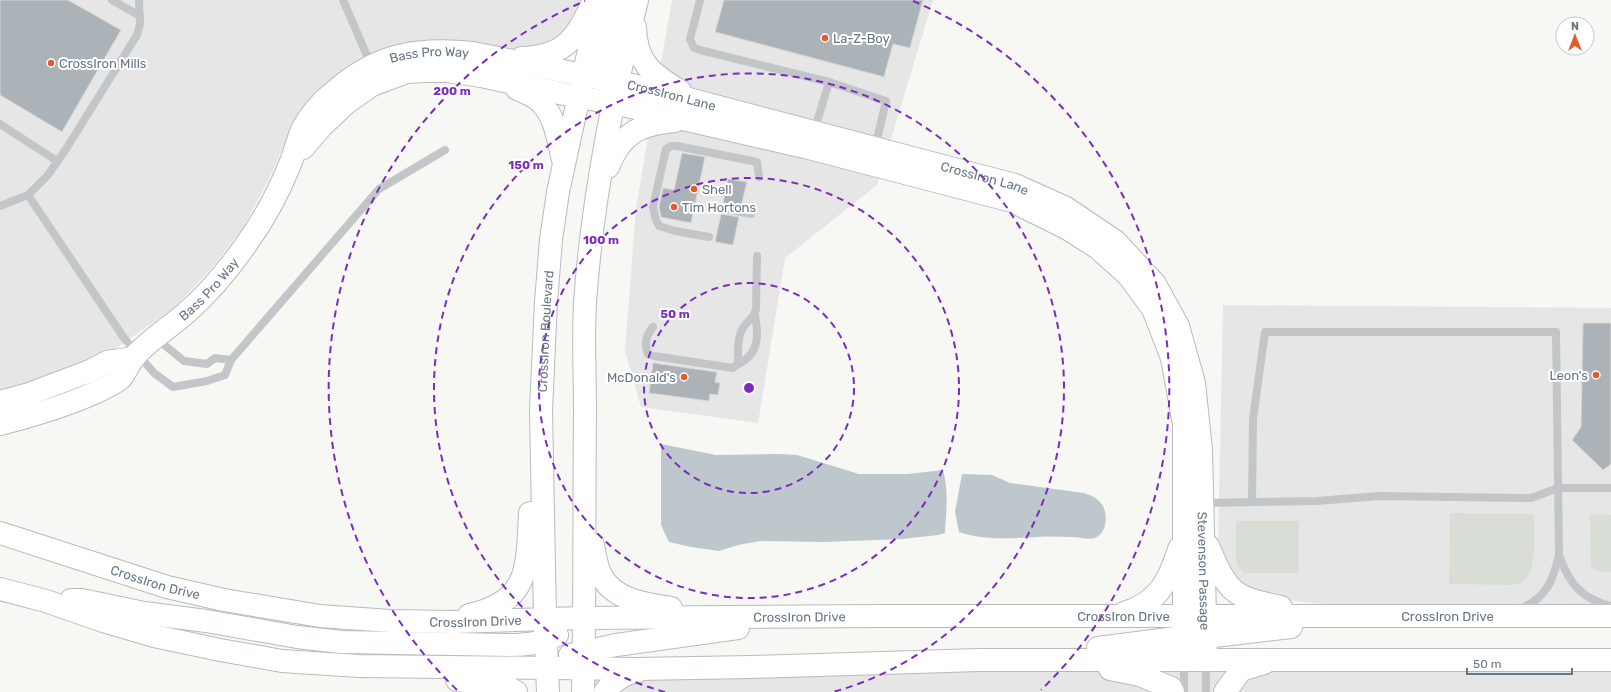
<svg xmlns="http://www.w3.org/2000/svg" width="1611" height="692" font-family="Rubik,sans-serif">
<rect width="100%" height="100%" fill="#f7f7f4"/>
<path fill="#e5e6e5" d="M0,0H583L577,15L558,43L522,51L400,45L376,51L346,67L319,92L293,127L265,187L242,229L212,268L173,309L90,366L0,400Z
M672,0H933L877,185L785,258L758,423L641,407L625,351L636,209L648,137Z
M1223,305L1611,308V607L1337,606L1259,596L1233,582L1218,549Z
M1611,660V692H583V668Z"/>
<path fill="#d8ded5" d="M1450,513L1534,514C1534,530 1537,567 1526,579C1522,583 1517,584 1512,585L1449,584Z
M1590,514L1611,515V572H1599L1591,567Z
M1236,521H1299V573H1244L1236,563Z"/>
<path fill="#bdc7cc" d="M661,444L716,455L780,454L797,455L859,474H908L943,470C949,493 946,510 945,533L938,535L902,539L824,542L760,541L738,545L719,551L691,547L669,542L661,525Z
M962,474L992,475L1010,483L1084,493C1094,496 1103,501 1105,512C1107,521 1105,534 1095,538C1089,540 1078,537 1071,537C1060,537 1049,536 1038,537C1010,538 986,541 959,532L955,512Z"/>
<path fill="#abb3b9" stroke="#d8d8d6" d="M0,0H68L121,30L62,132L0,95Z
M724,0H923L910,48L893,44L884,77L715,32Z
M682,153L705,157L691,223L661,217L659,207L663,188L674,190Z
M728,179L747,182L741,206L723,203Z
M721,214L739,217L733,245L715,242Z
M1583,323H1611V464L1603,470L1572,440L1581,427Z
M653,363L717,372L715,382L720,383L718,395L710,394L709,401L649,393Z"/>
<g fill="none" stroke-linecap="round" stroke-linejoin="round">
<g stroke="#b6bbc0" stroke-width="24">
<g id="secondary">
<path d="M635,27C636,62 651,74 680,91"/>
<path d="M522,58C562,56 575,42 591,6"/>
<path d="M607,76V67L619,0"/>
<path d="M517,89C524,92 532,95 537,99C555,113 558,139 563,160"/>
<path d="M303,148L322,126L345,104L372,85L407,72L425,71H447L481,76L578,97L614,103L809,148L1012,201L1068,229L1098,248L1128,275L1153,309L1172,358L1184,424V659"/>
<path d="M608,167C621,133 640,124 675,121"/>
<path d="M0,402L29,394L90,371L107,362L134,358"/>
<path id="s1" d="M0,424C32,416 62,407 92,394C101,390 112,385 120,379C126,373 129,363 134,357C149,340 169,328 186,313C209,293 228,270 245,246C263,221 279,192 290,164C295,153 297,141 302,130C310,114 321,102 335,91C377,54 418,47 473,53L647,88L1015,185L1066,208L1115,241L1155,284L1178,326L1194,383L1201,450L1206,659"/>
<path id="s2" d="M0,533L167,587L224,600L320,616L390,621L454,622L583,618L883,616H1611"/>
<path d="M593,545C595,555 596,566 601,575C613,600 646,604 671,608"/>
<path d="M1208,546C1228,592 1231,597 1281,607"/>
<path d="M0,589L46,601L103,621L154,636L220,650L282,661L359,666L637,669L751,667L979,660H1611"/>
<path d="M71,600H82L144,613L206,621L297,637L341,642L509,645C528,645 540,643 557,635"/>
<path d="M1124,613C1158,603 1169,581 1179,549"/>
<path d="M469,615C531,602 527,566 530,513"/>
<path d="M1196,647L1206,637L1291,627"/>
<path d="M1098,648L1184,637L1195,630"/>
<path d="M570,655L616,645L738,628"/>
<path d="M1110,669L1140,675L1171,688L1173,692"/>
<path d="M457,680L506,686L516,692"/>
<path id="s3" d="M548,692L545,619L541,410L546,302L551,240L558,192L590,45L602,0"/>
<path d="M583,692C585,599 584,505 585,412C585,376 583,339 585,303C592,201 612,99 637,0"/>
<path d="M605,692C614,680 623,674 638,671"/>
<path d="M1225,692L1241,670L1264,663"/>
</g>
</g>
<path stroke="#c2c6c9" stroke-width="8" d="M112,0L140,16
M343,0L371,65
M700,0L690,39L694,48L704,51L829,82L886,101L875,148
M0,124L57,161
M814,132L829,82
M28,195L124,338L154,373L173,387L207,381L225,375L231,360L215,358L207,364L184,361L157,339
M0,206L28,195L48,175L66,149L137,35L140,24L139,0
M716,207L751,214
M709,237L675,231L659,226L656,220L653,207L666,149L671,146H677L757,162L759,177
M653,327C646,335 644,344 648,354L654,356L733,368L738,364C738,352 737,338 743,328C747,321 754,318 756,309L757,256
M231,360L379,189L445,150
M738,364C759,355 759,335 755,315
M1252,502L1253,419L1265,332H1556L1559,555C1553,581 1546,599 1519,609
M1204,503L1317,501L1379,496L1531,498L1558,488H1611
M1559,555C1569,583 1581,599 1611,606
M1184,660V692
M1206,692V661"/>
<use href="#secondary" stroke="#fff" stroke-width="22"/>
</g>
<g fill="none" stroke="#7b2cbf" stroke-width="2" stroke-dasharray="7 5">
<circle cx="749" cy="388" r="105"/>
<circle cx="749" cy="388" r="210"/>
<path d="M665 692A315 315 0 1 1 833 692"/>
<path d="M457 690A420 420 0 0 1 585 1M913 1A420 420 0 0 1 1041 690"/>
</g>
<g fill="#e35c28" stroke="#fff" stroke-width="1.5">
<circle cx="825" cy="38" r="4"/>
<circle cx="51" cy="63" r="4"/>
<circle cx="694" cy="189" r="4"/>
<circle cx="674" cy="207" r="4"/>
<circle cx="1596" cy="375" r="4"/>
<circle cx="684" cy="377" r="4"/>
</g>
<g text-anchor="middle" stroke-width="4" stroke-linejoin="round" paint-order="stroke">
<g font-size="13" fill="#667685" stroke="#fff" text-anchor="start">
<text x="833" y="43">La-Z-Boy</text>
<text x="59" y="68">CrossIron Mills</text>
<text x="702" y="194">Shell</text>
<text x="682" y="212">Tim Hortons</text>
<text x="1588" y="380" text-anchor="end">Leon's</text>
<text x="676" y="382" text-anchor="end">McDonald's</text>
</g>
<g font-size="13" fill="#667685" stroke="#fff">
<text dy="5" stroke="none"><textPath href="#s1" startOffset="598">Bass Pro Way</textPath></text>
<text dy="5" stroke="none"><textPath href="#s1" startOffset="845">CrossIron Lane</textPath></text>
<text dy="5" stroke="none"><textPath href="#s1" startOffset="1169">CrossIron Lane</textPath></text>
<text dy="5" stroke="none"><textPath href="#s1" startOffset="256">Bass Pro Way</textPath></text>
<text dy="5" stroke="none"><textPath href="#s3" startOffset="361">CrossIron Boulevard</textPath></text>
<text dy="5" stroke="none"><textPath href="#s1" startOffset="1669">Stevenson Passage</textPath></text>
<text dy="5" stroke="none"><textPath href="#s2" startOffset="163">CrossIron Drive</textPath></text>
<text dy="5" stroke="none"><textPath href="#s2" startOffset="1135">CrossIron Drive</textPath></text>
<text dy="5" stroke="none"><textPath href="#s2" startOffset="811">CrossIron Drive</textPath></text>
<text dy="5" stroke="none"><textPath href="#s2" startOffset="1459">CrossIron Drive</textPath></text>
<text dy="5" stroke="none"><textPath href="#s2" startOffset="487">CrossIron Drive</textPath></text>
</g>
</g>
<circle cx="749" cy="388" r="6" fill="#7b2cbf" stroke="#fff" stroke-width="2"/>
<g font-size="12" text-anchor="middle" font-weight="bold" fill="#7b2cbf" stroke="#fff" stroke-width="4" stroke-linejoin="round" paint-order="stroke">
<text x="452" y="95">200 m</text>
<text x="526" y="169">150 m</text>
<text x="601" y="244">100 m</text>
<text x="675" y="318">50 m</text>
</g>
<g transform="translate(1575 36)"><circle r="19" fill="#ffffff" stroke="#c2c8ce"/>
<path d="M0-3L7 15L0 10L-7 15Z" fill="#e35c28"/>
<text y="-6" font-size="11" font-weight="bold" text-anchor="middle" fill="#667685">N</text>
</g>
<path d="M1467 668v6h105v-6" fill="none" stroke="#667685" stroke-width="2"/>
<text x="1473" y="668" font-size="12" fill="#667685" stroke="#ffffff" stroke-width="3" paint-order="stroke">50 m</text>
</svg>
